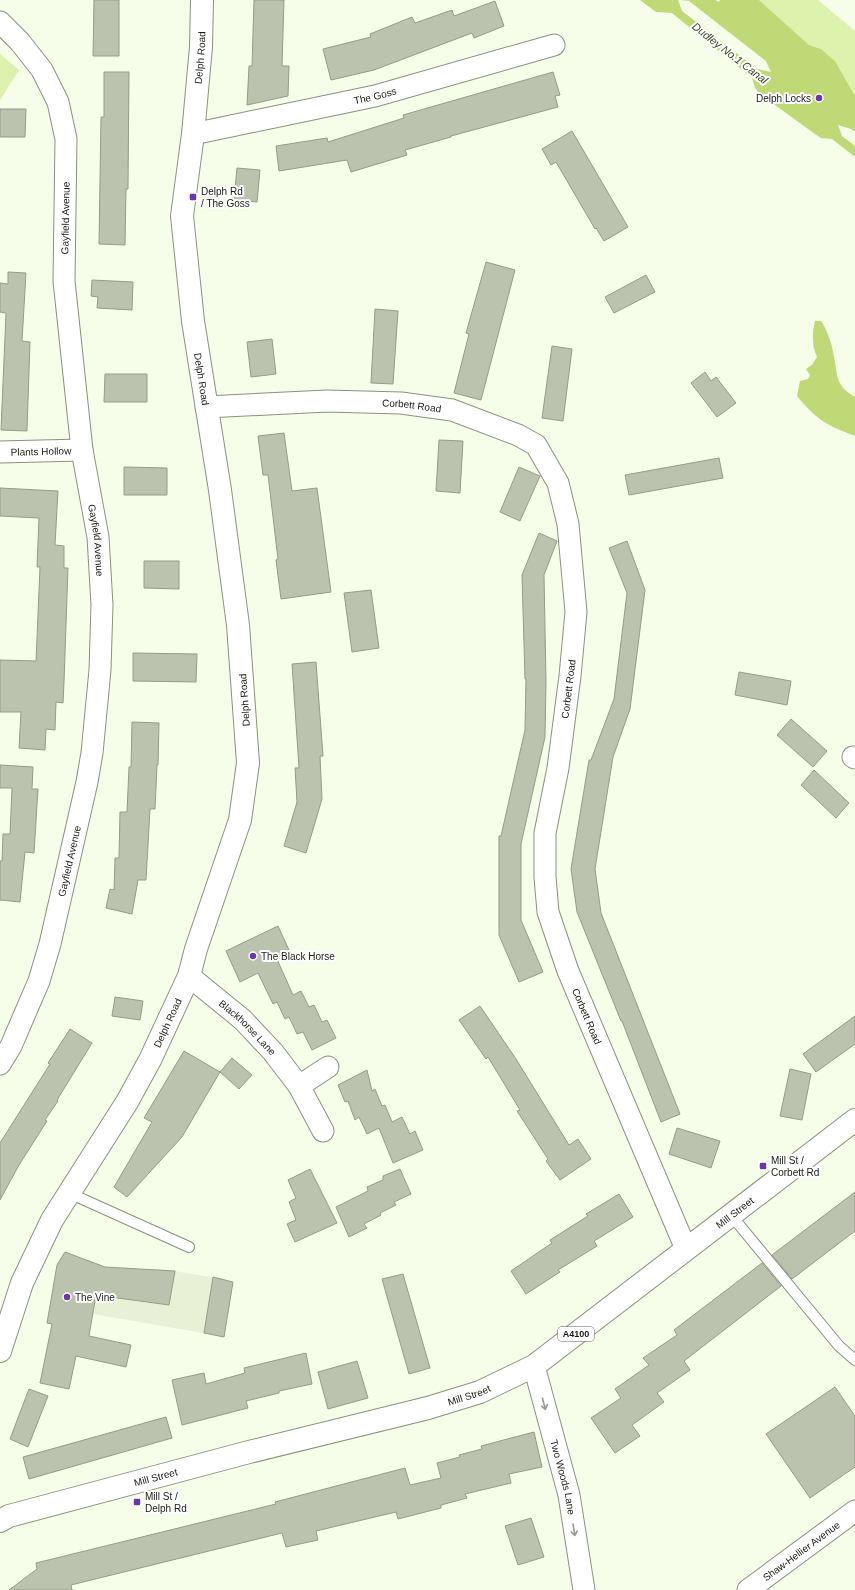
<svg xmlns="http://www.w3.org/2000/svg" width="855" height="1590" font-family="Arial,sans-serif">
<rect width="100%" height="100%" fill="#f6fde8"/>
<path fill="#e8f1d5" d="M65,1252L105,1267L174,1271L223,1279L215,1335L93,1314L95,1300L67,1295Z"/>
<path fill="#ddf2ac" d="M759,0H818L855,31V96L835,61L821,49L809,45Z
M0,54L19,70L0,100Z"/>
<path fill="#bed976" d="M640,0H678L682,11L757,69L771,72L766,61L689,1L681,0H715L719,2L720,0H759L809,45L821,49L835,61L855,96V132L851,129L838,125L842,136L855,146V157L832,139L821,138L815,134L760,94L755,88L752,78L672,13L656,12Z
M815,321H821C829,333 833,348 835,363C838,380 838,387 855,397V436C826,425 817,420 797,396L800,381L808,379L810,375L806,369L812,365L817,357C812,347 812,332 815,321Z"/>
<path fill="#bbc2ad" stroke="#959b88" d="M94,0H119V56H93Z
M254,0H284L282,66H289L288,96L247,105L249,66H252Z
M495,1L504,26L474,38L472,33L374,70L331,80L323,49L371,37L370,34L412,17L415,23L452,10L454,16Z
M104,72H129L128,189H126L125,245L99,244L101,117H104Z
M553,72L560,95L555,96L558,107L451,136V137L405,150L407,155L351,172L347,160L279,171L276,146L327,138L328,142L404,118L403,115Z
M0,109H26L25,137H0Z
M572,131L628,227L604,241L596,228L595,229L556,162L551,165L542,149Z
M237,168L260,170L257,202L234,200Z
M486,262L515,270L481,400L454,393L469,334L466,333Z
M8,272L26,273L22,341L30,342L27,431L1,430L6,313L0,312V283L8,284Z
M646,275L655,292L614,313L605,297Z
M92,280L133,282L132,310L97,308L98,297L91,296Z
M375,309L398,311L393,384L371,383Z
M272,339L276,374L251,377L247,342Z
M552,346L572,349L563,421L542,418Z
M705,372L711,381L716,377L736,403L717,417L691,383Z
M105,374H147V402H104Z
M284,433L292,491L317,488L331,592L281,599L276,560L278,559L268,475H263L258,436Z
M439,440L463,441L460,493L436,491Z
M719,458L723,478L629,495L625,475Z
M124,467L167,468V495H124Z
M519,467L540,476L520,521L500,512Z
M0,488L58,491L55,545L64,546V568H68L64,682L63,703L56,702L55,730L46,729L45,750L19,748L21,712H0V660L36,661L40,567H37L39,518L0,516Z
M539,533L557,541L544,575L546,682L545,737L521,844V920L543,972L519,982L499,935V836H501L525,730L526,679H525L522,575Z
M627,541L645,590L630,709L613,757L595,869L601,913L680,1114L661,1122L622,1021H621L577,912L571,869L589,760H591L614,699L627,593L609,548Z
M144,561H179V589L144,588Z
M371,590L379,648L352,652L344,593Z
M133,653L197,654L196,682L133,681Z
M316,662L323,756H320L322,799L306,853L284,846L297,802L295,768H299L292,664Z
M739,672L791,681L787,705L735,695Z
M791,719L827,751L813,767L777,735Z
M132,722L159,723L158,765H157L155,809H150L146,880H138L132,914L106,908L110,889L114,890L115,858H119L120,812H127L129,767H131Z
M0,765L33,767L32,789H38L34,853L25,852L20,902L0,900V861H2L3,834H10L12,788H0Z
M814,770L849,803L836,818L801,785Z
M278,926L289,950L276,957L293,995L301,991L309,1007L314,1005L322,1022L327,1020L336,1038L312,1050L303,1032L297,1034L289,1017L285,1019L277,1002L273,1004L258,973L240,982L226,951Z
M115,997L143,1001L140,1020L112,1016Z
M480,1006L516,1059L569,1145L578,1139L591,1159L560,1180L546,1161L548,1159L517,1111L520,1110L488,1057L486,1059L459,1020Z
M855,1016V1044L816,1072L803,1054Z
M70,1029L92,1043L57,1100L58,1101L45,1120L47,1121L19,1165L0,1200V1143L50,1064L48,1063Z
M184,1051L220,1072L182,1137L127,1197L114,1187L152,1122L144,1118Z
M232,1058L252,1075L239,1089L220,1072Z
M790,1069L811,1074L802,1120L780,1116Z
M367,1070L372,1091L375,1089L382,1106L385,1105L392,1122L402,1117L410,1134L415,1131L423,1150L393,1163L379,1128L367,1134L359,1117L355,1120L348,1101L345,1102L338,1085Z
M677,1128L720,1141L711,1168L669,1154Z
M310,1169L337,1223L295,1242L287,1224L296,1220L289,1202L296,1198L288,1180Z
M400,1169L411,1194L394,1202L396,1205L380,1213L381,1215L364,1224L367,1228L349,1237L336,1207L368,1191L367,1187L383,1180V1176Z
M855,1192V1231L792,1279L772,1255Z
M619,1194L633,1217L594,1241L597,1246L558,1270L560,1272L526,1294L511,1271L552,1243L550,1240L588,1216L586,1214Z
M65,1252L105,1267L175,1271L169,1305L96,1295L89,1336L131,1345L126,1367L76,1356L69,1389L40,1383L52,1324L47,1323L57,1265Z
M762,1263L781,1286L684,1361L690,1370L657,1393L664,1402L632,1425L640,1436L615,1453L591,1418L621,1398L615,1389L649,1365L643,1358L677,1335L674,1330Z
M403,1274L430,1368L409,1374L382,1279Z
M213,1277L233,1282L224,1337L204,1333Z
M306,1353L312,1384L279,1391V1393L246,1401L248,1408L182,1425L172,1380L204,1373L206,1384L245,1373L244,1368Z
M357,1361L368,1398L328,1409L318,1372Z
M835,1387L855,1416V1467L810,1498L766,1434Z
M29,1389L48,1396L28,1447L10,1439Z
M166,1417L172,1438L29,1479L23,1457Z
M534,1432L542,1467L509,1474L511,1483L465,1494L467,1498L441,1505V1508L398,1519L396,1512L316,1531L318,1540L286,1547L282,1533L71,1585L72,1590H9L37,1569L36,1563L276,1504L275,1502L405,1468L410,1485L441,1478L437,1463L460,1457L459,1455L482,1449L481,1446Z
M531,1518L544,1557L518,1565L505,1526Z"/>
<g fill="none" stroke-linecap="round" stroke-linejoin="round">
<g stroke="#8b917e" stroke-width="12">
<path id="lane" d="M69,1193L189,1247
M731,1215L839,1346L855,1360"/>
</g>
<g stroke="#8b917e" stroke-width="23">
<g id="street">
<path id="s1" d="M0,22L20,42L42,70L58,102L66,139L64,281L82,450L98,537L102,605L100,670L92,753L87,782L50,944L39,981L11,1046L0,1064"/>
<path id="s2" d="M193,134L375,96L554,45"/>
<path id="s3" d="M206,407L327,401L401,403L452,410L518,435L536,445L558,483L568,524L576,612L570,676L558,768L545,833V877L548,912L568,971L686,1249"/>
<path id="s4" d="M0,452L82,450"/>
<path d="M853,757L855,758"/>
<path id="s5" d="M189,976L243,1020L273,1052L299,1086L323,1131"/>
<path d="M299,1086L328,1067"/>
<path id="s6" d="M534,1366L569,1495L584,1590"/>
<path id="s7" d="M748,1590L855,1511"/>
</g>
</g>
<g stroke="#8b917e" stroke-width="24">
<g id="secondary">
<path id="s8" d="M0,1351L22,1283L52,1220L127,1102L150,1060L189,976L196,949L240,820L248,763L238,625L220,490L193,321L182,216L193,134L201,47L202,0"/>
</g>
</g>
<g stroke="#8b917e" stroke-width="24">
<g id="primary">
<path id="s9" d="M0,1521L9,1516L249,1452L428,1408L480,1392L534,1366L855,1120"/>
</g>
</g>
<use href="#lane" stroke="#fff" stroke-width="10"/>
<use href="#street" stroke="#fff" stroke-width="21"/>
<use href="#secondary" stroke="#fff" stroke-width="22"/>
<use href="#primary" stroke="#fff" stroke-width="22"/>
</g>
<defs><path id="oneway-shaft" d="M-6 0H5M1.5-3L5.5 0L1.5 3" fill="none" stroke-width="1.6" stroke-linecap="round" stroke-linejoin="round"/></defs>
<g stroke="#989895">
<use href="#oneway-shaft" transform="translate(544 1404) rotate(75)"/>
<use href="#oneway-shaft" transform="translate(574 1530) rotate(81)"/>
</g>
<g fill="#6e36ac" stroke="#fff" stroke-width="1.5">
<circle cx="819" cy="98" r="4"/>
<rect x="189" y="193" width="8" height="8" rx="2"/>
<circle cx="253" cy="956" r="4"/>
<rect x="759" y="1162" width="8" height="8" rx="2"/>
<circle cx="67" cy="1297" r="4"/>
<rect x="133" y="1498" width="8" height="8" rx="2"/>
</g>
<g text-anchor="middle" stroke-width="4" stroke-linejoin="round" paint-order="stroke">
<rect fill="#fff" stroke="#5e5f5a" stroke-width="1" x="558" y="1327" width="36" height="14" rx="3"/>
<g font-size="9" font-weight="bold" fill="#191b14">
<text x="576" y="1337">A4100</text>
</g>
<g font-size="10" fill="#191b14" stroke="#fff">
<text dy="4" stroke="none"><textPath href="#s8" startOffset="1354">Delph Road</textPath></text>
<text dy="4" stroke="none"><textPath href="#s2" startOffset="186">The Goss</textPath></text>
<text transform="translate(65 218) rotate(-89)" y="4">Gayfield Avenue</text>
<text transform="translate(202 379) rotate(81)" y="4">Delph Road</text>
<text dy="4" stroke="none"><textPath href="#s3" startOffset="206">Corbett Road</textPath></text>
<text dy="4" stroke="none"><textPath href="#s4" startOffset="41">Plants Hollow</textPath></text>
<text dy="4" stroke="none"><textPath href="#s1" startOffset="541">Gayfield Avenue</textPath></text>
<text transform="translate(568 689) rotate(-83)" y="4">Corbett Road</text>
<text transform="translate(244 700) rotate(-94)" y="4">Delph Road</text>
<text transform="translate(69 861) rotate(-77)" y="4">Gayfield Avenue</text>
<text dy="4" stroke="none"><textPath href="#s3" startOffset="926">Corbett Road</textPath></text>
<text dy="4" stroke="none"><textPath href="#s8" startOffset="370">Delph Road</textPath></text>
<text dy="4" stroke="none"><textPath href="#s5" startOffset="78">Blackhorse Lane</textPath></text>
<text dy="4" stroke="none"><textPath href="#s9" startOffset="810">Mill Street</textPath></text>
<text dy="4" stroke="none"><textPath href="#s9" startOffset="486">Mill Street</textPath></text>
<text dy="4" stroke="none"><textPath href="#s9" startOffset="162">Mill Street</textPath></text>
<text dy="4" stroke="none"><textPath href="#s6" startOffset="115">Two Woods Lane</textPath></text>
<text dy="4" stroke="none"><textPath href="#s7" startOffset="66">Shaw-Hellier Avenue</textPath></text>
</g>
<g font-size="10" fill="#191b14" stroke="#fff" text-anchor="start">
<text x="811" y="102" text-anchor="end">Delph Locks</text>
<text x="201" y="195">Delph Rd<tspan x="201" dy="12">/ The Goss</tspan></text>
<text x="261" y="960">The Black Horse</text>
<text x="771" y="1164">Mill St /<tspan x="771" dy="12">Corbett Rd</tspan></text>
<text x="75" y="1301">The Vine</text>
<text x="145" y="1500">Mill St /<tspan x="145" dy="12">Delph Rd</tspan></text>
</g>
<g font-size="11" font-style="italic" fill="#3b461d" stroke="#fff">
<text transform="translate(730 53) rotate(38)" y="4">Dudley No.1 Canal</text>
</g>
</g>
</svg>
